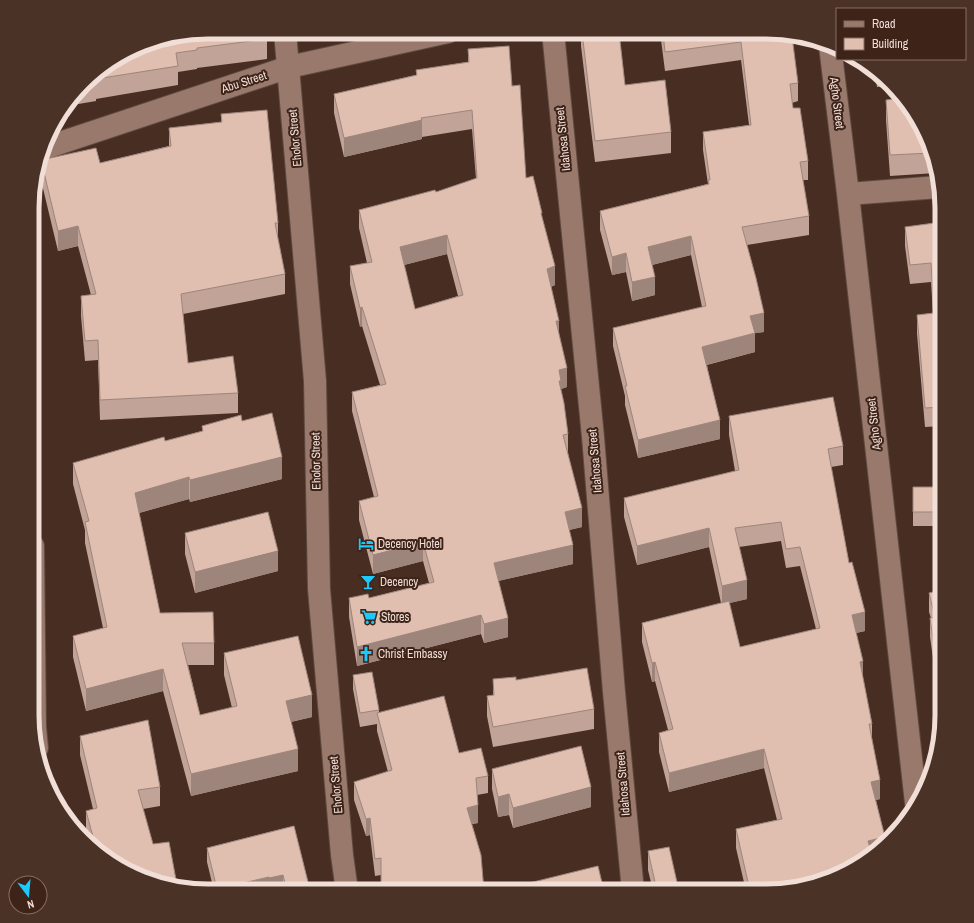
<svg xmlns="http://www.w3.org/2000/svg" width="974" height="923" font-family="'Archivo Narrow',sans-serif">
<rect width="100%" height="100%" fill="#472d22"/>
<g fill="none" stroke-linecap="round" stroke-linejoin="round">
<g stroke="#60493f" stroke-width="24">
<path id="minor" d="M285,32L315,381L319,589L342,855L347,891
M553,32L593,437L614,692L633,891
M830,46L848,194L916,803
M45,148L289,67L448,32
M848,194L939,187
M33,546L35,727L37,748"/>
</g>
<use href="#minor" stroke="#98796c" stroke-width="22"/>
</g>
<path fill="#c1a397" fill-rule="evenodd" d="M581,32H619L625,85L671,132V153L595,162L581,46Z
M660,32H778L798,83V101L792,103L793,108L808,161V180H803L809,216V235L747,245L764,332L755,333V352L707,365L720,439L638,458L625,405V396L613,346V328L702,307L691,255L652,265L655,295L632,301L626,272L612,275L600,230V211L708,184L703,150V132L749,125L741,60L665,71Z
M267,39V59L197,68V69L178,72V85L96,99V101L67,106L92,76L151,41Z
M468,49L512,86L526,178L542,217L555,285L551,287L567,387L561,389L568,434V453L582,527L569,530L573,564L498,581L508,637L484,643L481,634L357,666L349,617V598H369L429,583L423,561L373,574L359,520V501L374,497L352,411V392L380,385L362,326L360,327L350,284V266L367,263L359,228V210L436,192L476,179L472,129L422,137V139L344,157L334,113V94L416,75V70L468,62ZM447,254L458,296L415,309L404,265Z
M875,75L887,86L877,87Z
M886,100L929,141L936,173L890,176L886,120Z
M221,114L278,223V242L285,274V294L183,314L188,363L238,393V413L100,420L98,360L85,361L81,316V296L91,295L78,246L58,251L41,180V160L100,163L169,146V128L221,122Z
M942,222V426L925,427L917,334V315L933,313L931,282L910,284L905,246V227Z
M729,416L843,446V465L831,467L849,563L865,631L856,633L863,679L872,724V740L880,799L876,800L885,840L777,891H746L736,848V829L777,820L764,768L669,792L659,752V733L668,730L655,681L652,682L642,642V623L721,603L709,547L637,565L624,517V498L735,471L729,435ZM781,541L786,568L800,566L816,629L740,647L729,603L747,599L739,547Z
M242,421L282,479L190,502L189,499L139,513L160,613L214,643V665H188L200,715L232,708L224,675V653L312,717L291,722L298,771L191,796L163,691L86,711L73,657V636L103,628L85,543V530L73,484V463L165,441L202,431V426Z
M913,487H942V526H913Z
M185,533L278,571L195,593L185,554Z
M942,590V671L935,672L930,637V618H931L929,612V593Z
M353,675L379,710V713L459,753L488,776V793L477,795L478,823L472,824L381,875L375,876L370,835L366,836L354,800V782L388,772L377,731V724L360,727L353,689Z
M493,679L516,680L594,709V729L493,747L487,716V696L493,695Z
M80,736L160,787V806L143,809L130,873L89,839L86,830V811L93,809L80,755Z
M492,769L591,807L513,828L509,815L498,817L492,789Z
M294,826L310,890L322,891H284L283,889L275,891H214L207,862V848Z
M648,851L679,891H653L648,870Z"/>
<path fill="#9d857b" d="M422,120V139L344,157V138Z
M78,226V246L58,251V231Z
M447,235V254L400,266V247Z
M691,236V255L648,266V247Z
M626,253V272L612,275V257Z
M555,266V285L547,288V269Z
M655,277V295L632,301V282Z
M362,307V326L360,327V308Z
M764,313V332L750,334V316Z
M556,321H559V340Z
M755,333V352L702,366V347Z
M567,368V387L561,389L559,400V370Z
M720,420V439L638,458V440Z
M282,457V479L190,502V480Z
M189,477V499L135,514V493Z
M582,508V527L565,531V512Z
M709,528V547L637,565V546Z
M423,542V561L373,574V555Z
M573,545V564L494,582V563Z
M278,551V571L195,593V572Z
M747,580V599L722,605V586Z
M865,612V631L852,634V615Z
M481,615V634L357,666V647Z
M508,618V637L484,643V624Z
M863,661V680L860,662Z
M655,662V681L652,682V663Z
M163,669V691L86,711V689Z
M312,695V717L286,723V701Z
M298,749V771L191,796V774Z
M764,749V768L669,792V773Z
M880,780V799L871,801V782Z
M591,787V807L513,828V808Z
M509,794V815L498,817V797Z
M478,805V823L467,825V808Z
M370,818V835L366,836V819Z
M885,837V840L873,854L868,857V841Z
M283,875V889L275,891H269V878Z
M269,877V891H217V889Z"/>
<path fill="#e0beb0" stroke="#9d857b" fill-rule="evenodd" d="M208,32H266L267,39L197,48V50L176,53L178,66L96,79V82L86,83L92,76L151,41Z
M582,32H619L625,85L665,80L671,132L595,141Z
M663,32H778L792,36L798,83L790,84L793,108H800L808,161L800,162L809,216L742,227L756,278L764,313L750,316L755,333L702,347L720,420L638,440L625,386H627L613,328L706,306L691,236L648,247L655,277L632,282L626,253L612,257L600,211L709,184L708,180H710L703,132L751,125L741,42L665,52Z
M509,46L512,86L520,85L526,178L533,176L542,213H541L555,266L547,269L559,321H556L567,368L559,370L561,381H559L564,403L568,434L563,435L582,508L565,512L573,545L494,563L508,618L484,624L481,615L357,647L349,598L368,594L369,598L434,582L423,542L373,555L359,501L378,496L352,392L386,384L362,307L360,308L350,266L372,262L359,210L435,190L436,192L477,178L472,110L421,118L422,120L344,138L334,94L417,75L416,70L469,62L468,49ZM447,235L463,295L415,309L400,247Z
M903,98L905,101L929,141L931,153L890,155L886,100Z
M267,110L278,223H275L285,274L181,294L188,363L233,356L238,393L100,400L98,340L85,341L81,296L96,294L78,226L58,231L41,160L96,148L100,163L171,146L169,128L222,122L221,114Z
M942,222V407L925,408L917,315L934,313L931,263L910,265L905,227Z
M833,397L843,446L828,449L849,563L852,562L865,612L852,615L863,661L860,662L872,724H869L880,780L871,782L885,837L868,841L872,855L833,878L777,891H750L736,829L782,819L764,749L669,773L659,733L673,729L655,662L652,663L642,623L729,601L740,647L820,628L800,547L786,549L781,522L735,528L747,580L722,586L709,528L637,546L624,498L739,470L729,416Z
M272,413L282,457L190,480L189,477L135,493L160,613L213,612L214,643H182L200,715L237,706L224,653L298,636L312,695L286,701L298,749L191,774L163,669L86,689L73,636L107,627L85,522L89,521L73,463L164,437L165,441L203,431L202,426L241,415L242,421Z
M913,487H942V512H913Z
M268,512L278,551L195,572L185,533Z
M942,590V653L935,654L930,618L935,617L929,593Z
M587,668L594,709L493,727L487,696L494,695L493,679L516,677V680Z
M372,672L379,710L360,713L353,675Z
M444,696L459,753L481,748L488,776L476,778L478,805L467,808L481,855L484,891H381V858L375,859L370,818L366,819L354,782L392,770L377,713Z
M148,720L160,787L138,790L153,844L169,842L177,885L130,873L95,844L86,811L97,808L80,736Z
M581,746L591,787L513,808L509,794L498,797L492,769Z
M294,826L310,890L321,888L322,891H287L283,875L269,878V877L217,889L207,848Z
M669,847L679,891H657L648,851Z
M598,866L604,891H526L525,884Z"/>
<defs>
<g id="hotel-bare" transform="scale(1.2)"><path d="M-6-4.5h1.5V1H6V5H4.5V3h-9V5H-6ZM-4 0a1.8 1.8 0 1 1 3.6 0ZM.5 0V-2.5h3Q6-2.5 6 0Z" fill="#1bc9fc" stroke="#3d2318" stroke-width="2.5" paint-order="stroke"/></g>
<g id="bar-bare" transform="scale(1.2)"><path d="M-6-5H6L.8 .8V4.5H3.5V6h-7V4.5H-.8V.8Z" fill="#1bc9fc" stroke="#3d2318" stroke-width="2.5" paint-order="stroke"/></g>
<g id="supermarket-bare" transform="scale(1.2)"><path d="M-6-5.5h2.5l.6 2H6L4.5 2H-2.5L-4.4-4H-6ZM-1.5 3.2a1.3 1.3 0 1 0 .1 0ZM3 3.2a1.3 1.3 0 1 0 .1 0Z" fill="#1bc9fc" stroke="#3d2318" stroke-width="2.5" paint-order="stroke"/></g>
<g id="church-bare" transform="scale(1.2)"><path d="M-1.2-6h2.4v3.5h3.3v2.4h-3.3V6h-2.4V-.1h-3.3v-2.4h3.3Z" fill="#1bc9fc" stroke="#3d2318" stroke-width="2.5" paint-order="stroke"/></g>
</defs>
<g fill-rule="evenodd">
<use href="#hotel-bare" x="366" y="544"/>
<use href="#bar-bare" x="368" y="582"/>
<use href="#supermarket-bare" x="369" y="617"/>
<use href="#church-bare" x="366" y="654"/>
</g>
<g text-anchor="middle" stroke-width="4" stroke-linejoin="round" paint-order="stroke">
<g font-size="12" fill="#f0ded7" stroke="#3d2318">
<text transform="translate(244 82) rotate(-18)" y="4">Abu Street</text>
<text transform="translate(837 103) rotate(83)" y="4">Agho Street</text>
<text transform="translate(295 138) rotate(-95)" y="4">Eholor Street</text>
<text transform="translate(563 139) rotate(-96)" y="4">Idahosa Street</text>
<text transform="translate(874 424) rotate(-96)" y="4">Agho Street</text>
<text transform="translate(316 461) rotate(-91)" y="4">Eholor Street</text>
<text transform="translate(595 461) rotate(-95)" y="4">Idahosa Street</text>
<text transform="translate(623 784) rotate(-95)" y="4">Idahosa Street</text>
<text transform="translate(336 785) rotate(-95)" y="4">Eholor Street</text>
</g>
<g font-size="12" fill="#f0ded7" stroke="#3d2318" text-anchor="start">
<text x="378" y="548">Decency Hotel</text>
<text x="380" y="586">Decency</text>
<text x="381" y="621">Stores</text>
<text x="378" y="658">Christ Embassy</text>
</g>
</g>
<path d="M0 0H974V923H0ZM208 39H766A169 169 0 0 1 935 208V715A169 169 0 0 1 766 884H208A169 169 0 0 1 39 715V208A169 169 0 0 1 208 39Z" fill="#4b3227" fill-rule="evenodd"/>
<path fill="none" stroke="#f0ded7" stroke-width="5" d="M208 39H766A169 169 0 0 1 935 208V715A169 169 0 0 1 766 884H208A169 169 0 0 1 39 715V208A169 169 0 0 1 208 39Z"/>
<rect x="836" y="8" width="130" height="52" fill="#3d2318" stroke="#856e64"/>
<rect x="844" y="21" width="20" height="6" fill="#98796c" stroke="#856e64"/>
<text x="872" y="28" font-size="12" fill="#f0ded7">Road</text>
<rect x="844" y="38" width="20" height="12" fill="#e0beb0" stroke="#856e64"/>
<text x="872" y="48" font-size="12" fill="#f0ded7">Building</text>
<g transform="translate(28 895) rotate(164)"><circle r="19" fill="#3d2318" stroke="#856e64"/>
<path d="M0-3L7 15L0 10L-7 15Z" fill="#1bc9fc"/>
<text y="-6" font-size="11" font-weight="bold" text-anchor="middle" fill="#f0ded7">N</text>
</g>
</svg>
